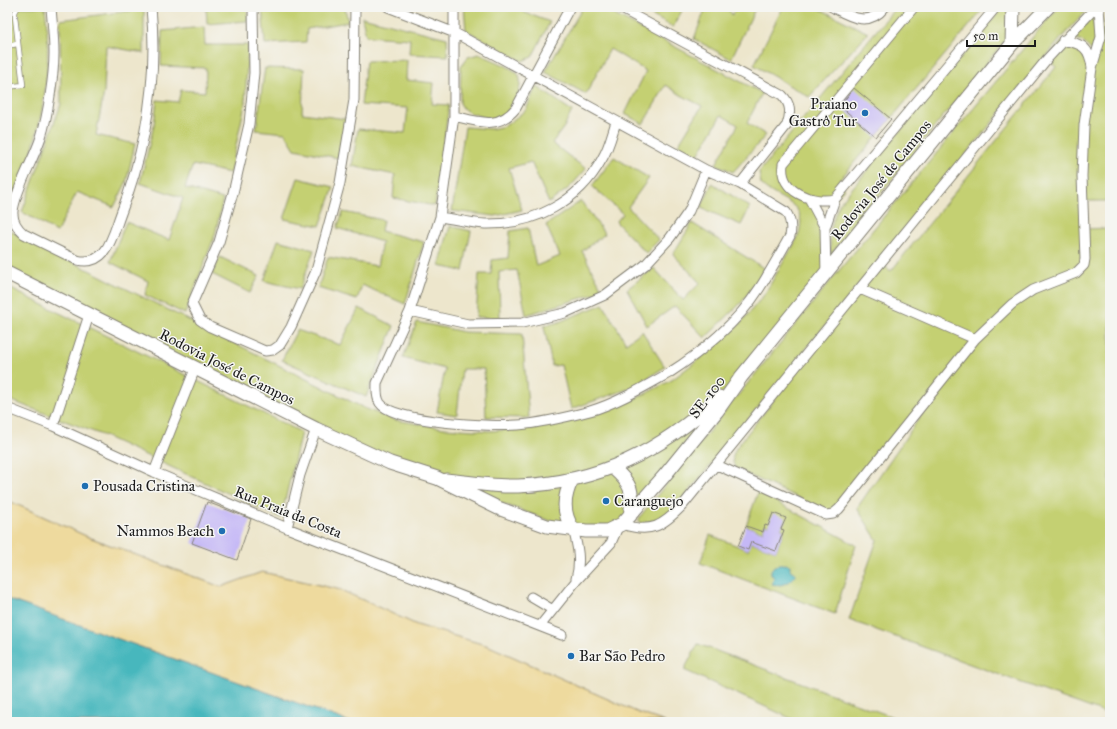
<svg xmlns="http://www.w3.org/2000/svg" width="1117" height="729" font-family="'IM FELL Great Primer',serif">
<rect width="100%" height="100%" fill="#f6f6f2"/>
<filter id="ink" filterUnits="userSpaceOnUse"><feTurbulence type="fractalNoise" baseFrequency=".025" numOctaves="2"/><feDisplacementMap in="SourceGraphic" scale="8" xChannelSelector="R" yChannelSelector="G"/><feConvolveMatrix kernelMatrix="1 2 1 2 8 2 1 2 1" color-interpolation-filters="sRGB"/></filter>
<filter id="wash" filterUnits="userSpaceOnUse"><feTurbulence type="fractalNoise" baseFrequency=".012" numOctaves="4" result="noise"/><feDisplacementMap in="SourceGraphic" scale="16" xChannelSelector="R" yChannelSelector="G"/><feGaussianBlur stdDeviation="0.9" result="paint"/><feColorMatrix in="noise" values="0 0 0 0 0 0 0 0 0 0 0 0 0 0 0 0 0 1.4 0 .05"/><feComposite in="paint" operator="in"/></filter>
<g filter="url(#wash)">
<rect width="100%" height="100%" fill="#ede6cc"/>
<path fill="#c4d072" stroke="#707647" d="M7,7H45C54,76 40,148 7,210Z
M206,7H247L248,21L207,24Z
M262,7H345L348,22L307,29L306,42L265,44Z
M464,7H525L523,12L550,22L532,57L522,61L466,30Z
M583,7H600L762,93L747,123L766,135L733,172L716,164L738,125L721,115L698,155L678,145L702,106L681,95L666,85L643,124L625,114L646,71L610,49L586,94L545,72Z
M636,7H684L673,27Z
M706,7H727L732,15L736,7H756L731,59L694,39Z
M783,7H816L868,33L809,97L754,65Z
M896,7H985L837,183L844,189L835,199L811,200L825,228L826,274L741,377L662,444L699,425L622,524L573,529L390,463L7,273V229L364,408L395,420L444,428L489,431L537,428L593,415L637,398L672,380L708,352L739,325L764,295L797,239C812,200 779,203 761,184L759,172Z
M1003,7H1008L1006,39L831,254C829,234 831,220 840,203Z
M1060,7H1090L1063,36L676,507L658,520L640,523L638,519L837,273L1047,20Z
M1108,7H1110V201H1083L1084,229L1110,228V715L849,620L877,540L857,508L958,362L833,514L736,469C731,461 732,457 736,448L881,264L891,271L1056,67L1047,59L1063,40L1090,56L1098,49Z
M144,9V53L106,46L104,92L96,135L135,144L126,183L114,207L77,192L57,232L22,212L61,104L60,20Z
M362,17L447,38L448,56L409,54L410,39L366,36Z
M1092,18C1096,30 1097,37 1093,49L1091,50L1082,41L1072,37Z
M204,27L205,45H248L245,104L230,173L193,165L185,188L223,199L215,235L185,314L145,295L148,281L110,262L126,222L169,240L183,198L140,183L154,125L157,100L178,102L181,90L205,92L206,68L161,66L162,31Z
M479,54C488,58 512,67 518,74C526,86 511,114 498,118C491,120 484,118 477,115C469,113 464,111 460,103L461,66L468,57Z
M407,60L406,80L434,83L432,104L449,105L435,206L393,198L395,175L352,166L358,129L405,133L408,108L361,105L366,61Z
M265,68L304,69L302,113L346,119L338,158L295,149L285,133L256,130Z
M536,86L572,111L564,127L552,143L586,169L570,187L549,203L531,162L509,168L522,210L495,216L452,211L465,127L491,129L505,126L526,110Z
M614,157L649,178L628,207L659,240L646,253L616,222L623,214L592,186Z
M298,178L334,187L320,226L284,219Z
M712,183L750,207L741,225L701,208Z
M581,201L605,234L582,251L602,289L598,293L526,315L517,270L499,272L500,318L476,317L479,274H491L492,260L508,258L510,231L528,228L536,266L560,256L546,225Z
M343,212L383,220L381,231L424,242L405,304L362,285L357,300L318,288L328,257L377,266L382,242L337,228Z
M692,223L765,269L742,302L705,338L675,306L647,326L627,289L654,268L683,300L700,283L673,254Z
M450,226L471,231L463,271L439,266Z
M278,240L314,250L300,289L264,281Z
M220,257L259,276L250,293L212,274Z
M7,287L301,432L281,518L102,435L7,399Z
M603,304L626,343L642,331L665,367L631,388L571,409L561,365L552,366L544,326L559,322Z
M359,308L394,326L366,397L282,360L297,330L340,345Z
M417,322L464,332L522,334L529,418L486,417L484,369H462L457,415L437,412L445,369L403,358Z
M758,492L856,545L835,614L700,563L710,535L748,550L751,542L776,551L784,530L781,529L785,518L770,527L765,525L763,532L746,526Z
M698,644L906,722H799L684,670Z"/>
<path fill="#eeda9e" stroke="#857b5d" d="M7,500L86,536L221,587L262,572L341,590L417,625L489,646L639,713L665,722H350L7,599Z"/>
<path fill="#47b7bd" stroke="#326a6c" d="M785,564L790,565V570L796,573C790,583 784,587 772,584L774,577L771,575V570L774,566Z
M7,599L350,722H7Z"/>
<g id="blocks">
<path fill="#c5b8f6" d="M854,88L891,119L876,137L840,106Z
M207,502L251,519L237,560L192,543Z
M773,513L786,518L781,529L784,530L776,551L751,542L748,550L738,546L746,526L763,532L765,525L768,526Z"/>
</g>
</g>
<g filter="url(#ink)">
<use href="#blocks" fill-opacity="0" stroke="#848174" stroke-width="1"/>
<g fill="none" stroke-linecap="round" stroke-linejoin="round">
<g stroke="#848174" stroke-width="6">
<path id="lane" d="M7,46L17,44
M7,87L23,85L15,17V12L18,7"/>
</g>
<g stroke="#848174" stroke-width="11">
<path id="street" d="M51,7C52,22 54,37 54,53C54,75 48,115 41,137C34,159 16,188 13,211C12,221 17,228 24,234L77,260C106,267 112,238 120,216C146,149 158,79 151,7
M253,7L254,73L249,124L233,193L219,242L192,304L200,320L210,327L265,351L273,350L280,345L291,327L316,271L340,183L354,100L355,7
M388,7L455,33L706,170L740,184L786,212C791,220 792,227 790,236C780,254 770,272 759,289C738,322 702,352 669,373C644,387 617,403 590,411C567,417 542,423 518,425C494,427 393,423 380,403C376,397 377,390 377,383L410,311L440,217L454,116V7
M618,7L782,95C791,104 791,113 787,125L740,184
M832,7C851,17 868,28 885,7
M1063,40C1083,44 1089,47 1092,67
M454,116C479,122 498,130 516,108L570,7
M835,199C812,204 779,192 783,164L914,7
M810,200L825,228
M440,217C455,219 470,223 485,224C534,225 579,202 602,159C609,148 612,134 616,122
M826,274L825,228L835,199L996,7
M860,289L975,339
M410,311L468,324L522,323L565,313L605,295L645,265L670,238L689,211L706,170
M7,408L53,426L154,472L287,528L562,635
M53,426L89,315
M717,465L826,515L833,514L839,509L975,339L1012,304L1033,290L1076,273L1084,265L1085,259L1082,176L1084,125L1092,68L1101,37L1099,7
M154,472L195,369
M622,524C651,534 663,526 683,505L1047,59L1096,7
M287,528L300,475L316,429
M573,529C578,547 581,561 576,579
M531,597L553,610
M540,626L576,581L611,543L618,527"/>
</g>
<g stroke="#848174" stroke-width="15">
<path id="secondary" d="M1012,44L1013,7
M7,273L316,429L390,463L437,478L498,508L547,526L586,531H607L622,524L665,475L717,411L741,377L1012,44L1048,7
M613,468C632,484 634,492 630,516
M446,480C469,482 494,487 518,486C599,483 661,451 719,397
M572,480C563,497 562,513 573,529"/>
</g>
<use href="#lane" stroke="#fff" stroke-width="4.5"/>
<use href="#street" stroke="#fff" stroke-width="9"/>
<use href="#secondary" stroke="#fff" stroke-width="13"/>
</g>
</g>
<g fill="#1f6fb2" stroke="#f6f6f2" stroke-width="1.5">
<circle cx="865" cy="113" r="4"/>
<circle cx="85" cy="486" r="4"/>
<circle cx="606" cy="501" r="4"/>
<circle cx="222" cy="531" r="4"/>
<circle cx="571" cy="656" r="4"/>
</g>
<g text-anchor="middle" stroke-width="3" stroke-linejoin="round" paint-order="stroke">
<g font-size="15" fill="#1c1c1c" stroke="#f6f6f2" text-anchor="start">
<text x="857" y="109" text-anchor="end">Praiano<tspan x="857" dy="17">Gastrô Tur</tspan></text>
<text x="93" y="491">Pousada Cristina</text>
<text x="614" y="506">Caranguejo</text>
<text x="214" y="536" text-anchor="end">Nammos Beach</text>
<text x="579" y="661">Bar São Pedro</text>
</g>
<g font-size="15" fill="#1c1c1c" stroke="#f6f6f2">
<text transform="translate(881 180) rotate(-51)" y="5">Rodovia José de Campos</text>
<text transform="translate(227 367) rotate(27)" y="5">Rodovia José de Campos</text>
<text transform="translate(707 397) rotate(-53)" y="5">SE-100</text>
<text transform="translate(288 512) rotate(22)" y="5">Rua Praia da Costa</text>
</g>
</g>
<rect width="1117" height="729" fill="none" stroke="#f6f6f2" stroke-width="24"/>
<path d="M967 40v6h68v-6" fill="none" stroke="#1c1c1c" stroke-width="2"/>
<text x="973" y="40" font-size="12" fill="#1c1c1c" stroke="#f6f6f2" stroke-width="3" paint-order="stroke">50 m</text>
</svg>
